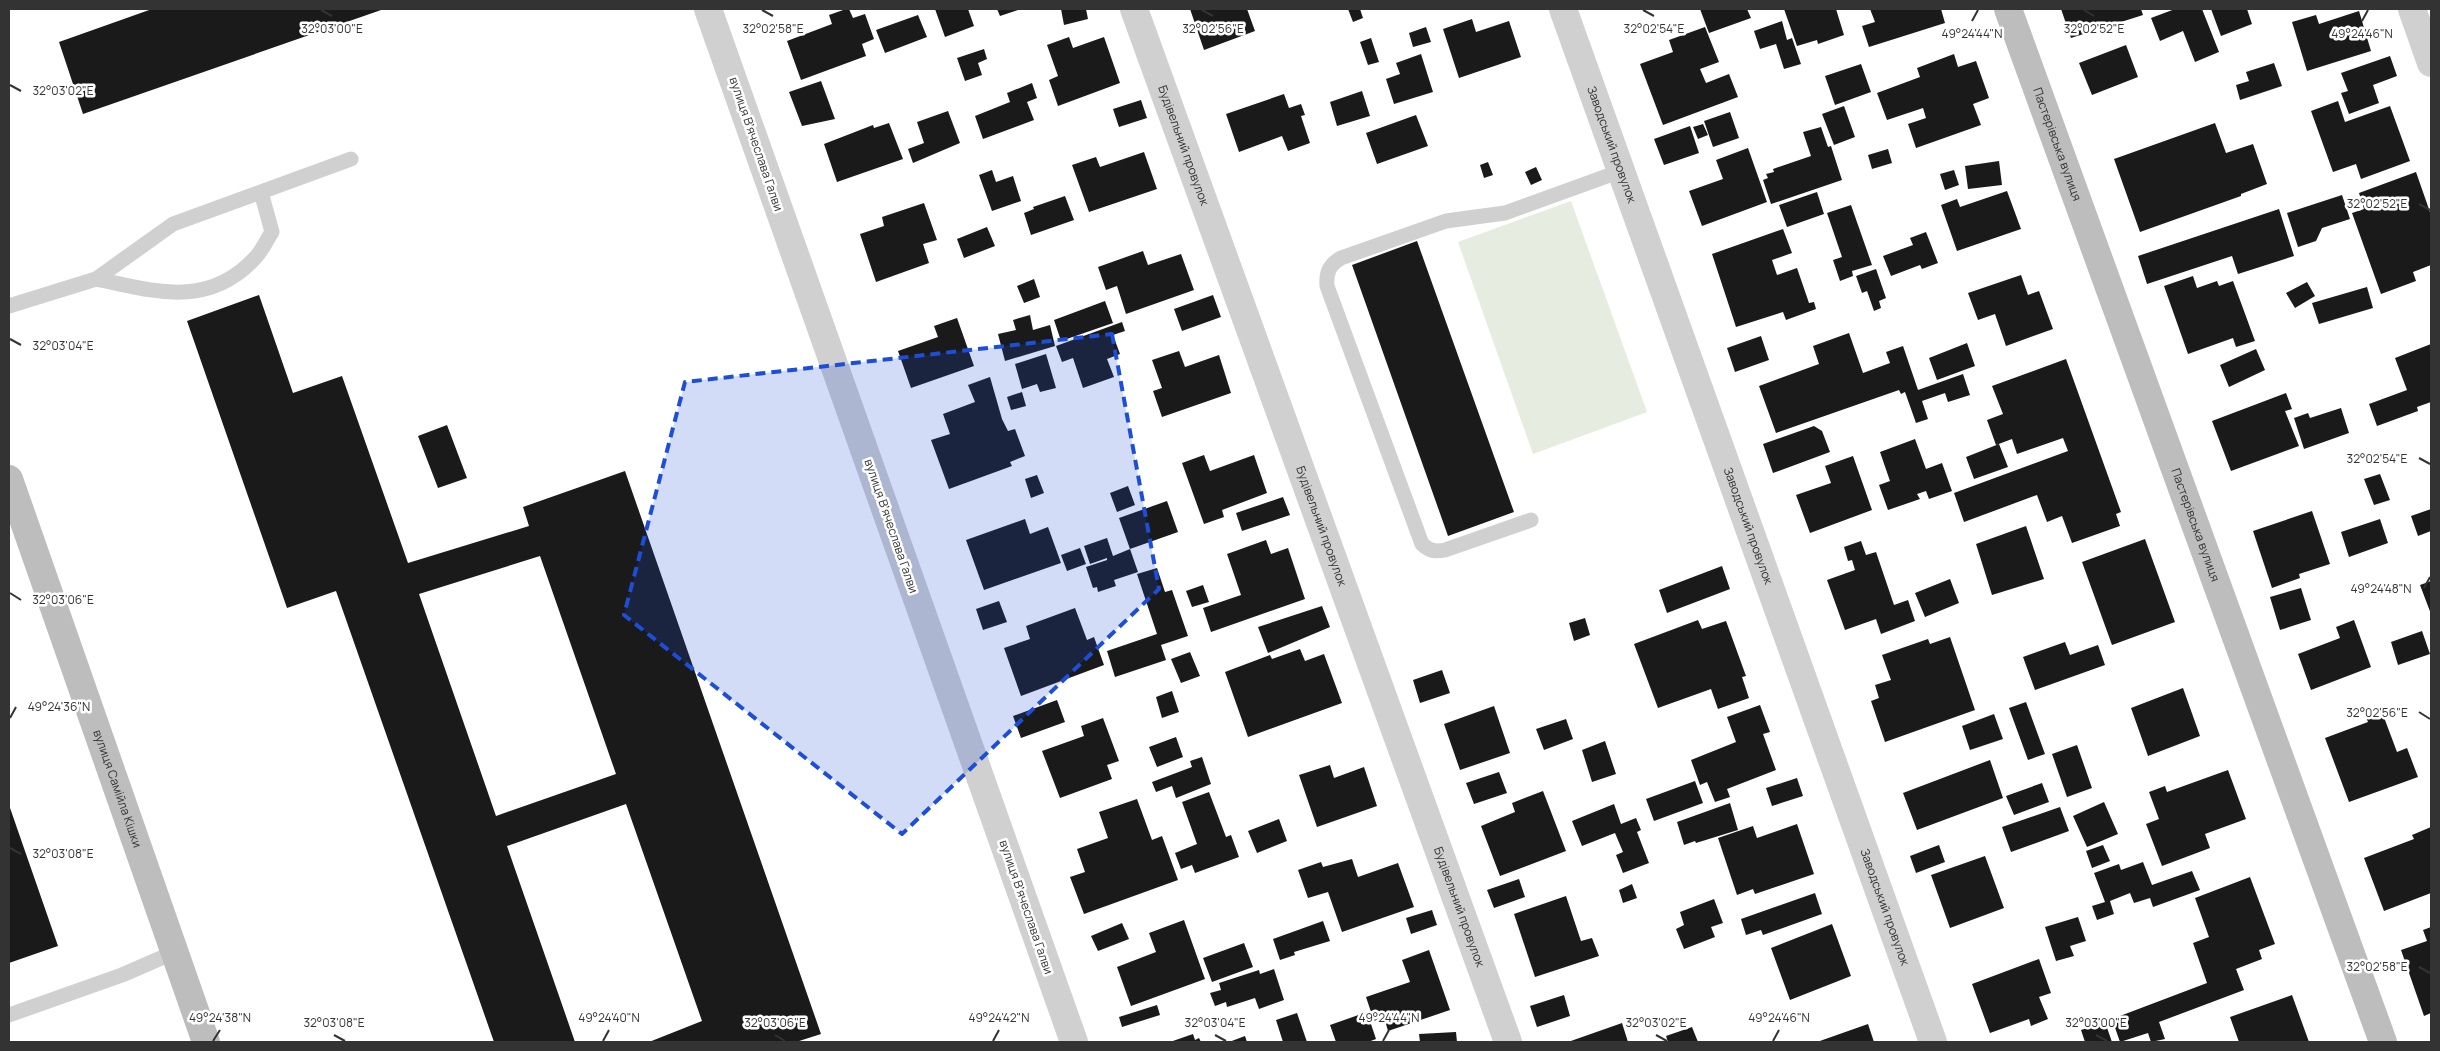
<svg xmlns="http://www.w3.org/2000/svg" width="2440" height="1051" font-family="Manrope,sans-serif">
<rect width="100%" height="100%" fill="#fff"/>
<path fill="#e6ecdf" d="M1571,201L1647,412L1533,454L1458,242Z"/>
<path fill="#1a1a1a" fill-rule="evenodd" d="M152,9H384L83,114L59,42Z
M846,9H849L853,18L865,14L874,39L862,44L866,56L801,80L787,41L832,24L829,15Z
M935,9H968L974,26L945,37Z
M997,9H1021L1000,16Z
M1061,9H1086L1088,19L1064,25Z
M1190,9H1247L1255,31L1204,50Z
M1348,9H1360L1363,18L1353,22Z
M1700,9H1747L1751,18L1709,33Z
M1784,9H1836L1844,35L1818,44L1817,40L1797,46Z
M1870,9H1941L1945,23L1869,47L1862,26L1875,22Z
M2061,9H2141L2143,15L2071,38Z
M2175,9H2202L2219,52L2195,62L2183,31L2160,41L2151,18Z
M2211,9H2247L2252,24L2221,36Z
M2359,11L2371,51L2307,71L2292,22L2316,15L2319,24Z
M918,15L927,37L885,53L876,30Z
M1472,19L1476,32L1509,21L1521,57L1459,78L1443,29Z
M1782,21L1787,40L1792,38L1801,64L1784,69L1776,44L1760,49L1754,31Z
M1426,27L1431,42L1413,47L1409,33Z
M1705,27L1719,62L1700,69L1706,83L1729,74L1738,97L1663,125L1640,64L1673,52L1669,40Z
M1069,37L1073,48L1104,37L1120,83L1058,106L1049,80L1058,76L1047,45Z
M1371,38L1379,62L1368,65L1360,42Z
M2126,45L2138,77L2092,95L2079,63Z
M984,49L987,59L978,63L982,75L965,81L957,58Z
M1421,54L1433,92L1394,104L1386,79L1400,74L1396,63Z
M1954,54L1958,67L1976,61L1989,98L1973,104L1981,125L1916,148L1908,124L1926,118L1923,108L1887,120L1877,93L1920,77L1917,68Z
M2390,56L2397,76L2373,85L2379,103L2349,114L2341,93L2348,91L2341,73Z
M2274,63L2282,86L2240,100L2236,85L2249,81L2246,72Z
M1861,64L1871,92L1835,105L1825,76Z
M821,81L835,119L802,126L789,92Z
M1032,83L1037,98L1027,102L1034,120L983,139L975,116L1010,102L1007,93Z
M1362,91L1370,116L1337,126L1330,102Z
M1284,94L1289,108L1301,104L1305,115L1301,116L1310,143L1288,151L1282,136L1239,152L1226,114Z
M1141,100L1147,118L1119,127L1113,109Z
M2338,101L2345,122L2390,106L2410,161L2361,179L2356,164L2333,172L2311,111Z
M1844,106L1855,137L1834,145L1822,114Z
M948,111L960,143L913,163L908,149L924,143L917,122Z
M1730,112L1739,138L1713,147L1704,121Z
M1416,115L1428,146L1377,164L1366,133Z
M889,123L903,159L837,182L824,144L873,125L874,128Z
M2215,123L2226,153L2253,144L2267,184L2241,194V196L2140,232L2114,159Z
M1703,124L1708,135L1698,139L1693,127Z
M1690,126L1699,153L1664,165L1654,139Z
M1821,127L1828,147L1831,146L1842,180L1771,204L1763,180L1768,178L1766,174L1774,172L1773,169L1811,156L1803,132Z
M1748,148L1767,202L1702,226L1689,191L1723,179L1716,160Z
M1888,149L1892,163L1872,169L1868,155Z
M1144,152L1157,189L1089,212L1072,165L1096,157L1100,167Z
M1999,161L2002,185L1968,189L1965,166Z
M1488,162L1493,175L1484,178L1480,165Z
M1536,167L1542,180L1531,185L1525,172Z
M992,170L996,182L1013,176L1021,201L992,211L979,175Z
M1954,170L1959,185L1945,190L1940,174Z
M2416,172L2431,215V265L2413,272L2416,281L2381,294L2352,213L2364,209L2359,193Z
M2007,191L2021,229L1957,251L1941,205L1957,199L1960,207Z
M1817,192L1824,214L1787,227L1779,205Z
M2342,195L2350,219L2322,228L2316,241L2298,247L2287,213Z
M1065,196L1074,220L1031,235L1024,213L1034,209L1033,207Z
M924,203L937,240L923,244L929,263L876,282L860,234L884,226L882,217Z
M1851,205L1872,265L1852,271L1853,276L1840,281L1833,260L1842,257L1827,213Z
M2279,209L2294,256L2238,274L2232,256L2147,284L2138,256Z
M987,227L995,246L964,258L957,239Z
M1783,229L1792,253L1772,260L1777,275L1797,268L1809,303L1814,302L1816,309L1786,320L1783,312L1736,327L1712,254Z
M1926,232L1938,263L1922,269L1920,265L1891,276L1883,256L1913,245L1910,238Z
M1417,241L1514,512L1448,536L1352,265Z
M1143,251L1148,265L1181,254L1194,290L1126,314L1117,286L1106,290L1098,267Z
M1876,269L1886,298L1879,301L1881,308L1874,311L1867,291L1862,293L1856,276Z
M2021,275L2028,295L2039,291L2053,329L2006,346L1995,314L1978,320L1968,293Z
M2193,276L2197,288L2217,281L2219,286L2233,281L2255,341L2236,347L2233,338L2188,354L2164,286Z
M1034,279L1040,297L1024,303L1017,286Z
M2307,282L2315,296L2295,308L2286,293Z
M2367,287L2373,308L2319,324L2312,303Z
M259,295L293,393L342,376L408,563L529,526L523,507L625,471L821,1034L796,1042H649L702,1021L626,804L507,846L575,1042H494L336,591L287,608L187,321ZM540,556L616,774L496,816L419,594Z
M1213,295L1221,317L1182,331L1174,309Z
M1105,301L1113,323L1061,341L1054,320Z
M1030,315L1033,330L1050,325L1055,346L1005,361L998,334L1016,330L1013,320Z
M957,318L974,366L911,388L898,351L938,337L934,326Z
M1122,322L1125,331L1113,335L1120,354L1107,359L1114,377L1083,388L1073,358L1062,362L1056,346Z
M1849,333L1863,373L1890,363L1886,352L1903,346L1918,390L1963,374L1970,395L1948,402L1945,393L1922,401L1928,419L1916,423L1905,392L1901,394L1899,390L1776,433L1759,386L1819,364L1813,346Z
M1761,336L1769,360L1735,372L1727,348Z
M1967,343L1975,366L1937,380L1929,358Z
M2431,344V402L2417,407L2418,411L2377,426L2369,404L2407,390L2395,358Z
M2256,349L2265,370L2229,387L2220,365Z
M1179,351L1185,367L1219,355L1231,393L1162,417L1153,391L1162,388L1152,360Z
M1046,354L1056,388L1040,392L1037,384L1022,389L1015,364Z
M2066,359L2121,512L2116,514L2120,526L2072,543L2062,516L2047,522L2037,495L1964,522L1954,493L2068,451L2063,438L2017,454L2012,439L1996,445L1987,420L2003,414L1992,386Z
M990,377L1002,419L1008,431L1015,429L1025,456L1010,462L1012,466L949,489L931,440L950,434L943,414L975,402L968,385Z
M1022,392L1026,406L1011,410L1007,397Z
M2286,393L2292,409L2285,411L2299,446L2231,471L2212,421Z
M2341,408L2349,433L2304,449L2294,418L2308,413L2310,418Z
M447,425L467,478L438,488L418,436Z
M1814,426L1822,431L1830,452L1773,473L1763,444Z
M1915,439L1926,469L1942,463L1952,491L1929,499L1926,491L1917,494L1920,499L1888,510L1879,485L1890,481L1880,452Z
M1999,444L2008,467L1974,479L1966,457Z
M1204,455L1210,471L1254,455L1267,493L1222,510L1224,517L1204,524L1182,463Z
M1853,456L1872,510L1810,533L1796,495L1831,483L1825,466Z
M2380,474L2390,500L2374,505L2364,479Z
M1037,475L1044,493L1031,498L1025,479Z
M1128,486L1135,505L1117,512L1110,493Z
M1283,497L1290,515L1242,531L1236,513Z
M1167,501L1178,532L1130,549L1119,518Z
M2431,509V531L2418,536L2411,516Z
M2312,511L2330,564L2299,574L2300,578L2272,588L2253,531Z
M1025,519L1030,534L1048,527L1061,563L984,590L966,540Z
M2380,519L2388,543L2349,557L2341,532Z
M2026,526L2044,579L1992,595L1976,544Z
M1107,538L1113,556L1130,549L1138,572L1114,580L1116,586L1098,592L1097,587L1093,588L1086,567L1107,560V558L1090,564L1084,546Z
M2145,539L2175,622L2112,645L2082,562Z
M1266,540L1271,554L1288,548L1305,599L1211,632L1203,608L1241,595L1227,554Z
M1861,541L1866,555L1876,552L1894,605L1908,600L1915,621L1881,634L1876,619L1845,630L1827,580L1855,570L1852,560L1848,561L1844,547Z
M1080,548L1086,564L1067,571L1061,555Z
M1722,566L1730,589L1667,613L1659,590Z
M1157,568L1165,592L1172,590L1188,636L1161,645L1166,660L1115,677L1107,651L1157,634L1137,574Z
M1950,579L1959,603L1925,617L1915,593Z
M2431,581V614L2420,585Z
M1203,585L1209,602L1192,607L1186,591Z
M2301,588L2311,620L2280,630L2270,597Z
M999,601L1007,622L983,630L976,609Z
M1322,606L1330,627L1268,653L1258,627Z
M1075,608L1087,640L1094,637L1104,665L1021,696L1004,648L1030,639L1026,626Z
M1585,618L1590,635L1574,641L1569,623Z
M1698,620L1702,629L1726,621L1746,676L1742,677L1749,698L1718,709L1711,689L1658,708L1634,644Z
M2354,620L2371,667L2311,690L2298,654L2340,638L2336,627Z
M2422,631L2430,654L2398,665L2391,642Z
M1950,637L1975,710L1885,742L1871,701L1879,698L1875,685L1891,680L1882,655L1928,639L1930,644Z
M2065,642L2070,655L2098,645L2105,665L2035,690L2023,657Z
M1300,649L1305,661L1324,654L1342,703L1248,737L1225,672L1270,655L1272,659Z
M1190,652L1200,676L1181,683L1171,659Z
M1442,670L1450,693L1420,703L1413,680Z
M2183,688L2200,736L2148,756L2131,708Z
M1172,691L1179,712L1162,718L1156,697Z
M1057,700L1065,722L1021,738L1013,716Z
M2026,702L2045,754L2028,760L2009,708Z
M1760,705L1770,732L1763,734L1776,770L1727,789L1730,797L1715,802L1707,782L1700,785L1691,760L1736,742L1727,717Z
M1494,706L1510,753L1460,770L1444,724Z
M2382,712L2397,752L2407,748L2418,777L2349,802L2325,738L2368,722L2366,717Z
M1994,714L2003,739L1970,750L1962,726Z
M1103,718L1119,761L1107,765L1112,779L1060,798L1042,751L1084,736L1081,726Z
M1566,719L1573,739L1544,750L1536,729Z
M1176,737L1183,757L1157,767L1149,747Z
M1605,741L1616,774L1592,782L1582,750Z
M2077,745L2092,788L2067,797L2052,754Z
M1202,757L1211,784L1176,798L1172,786L1156,792L1152,782L1192,767L1190,761Z
M1990,760L2003,798L1917,830L1903,793Z
M1330,765L1334,778L1364,767L1377,806L1317,827L1299,775Z
M2228,770L2246,819L2205,834L2210,848L2162,866L2146,824L2159,819L2149,792L2165,786L2167,792Z
M1499,772L1507,793L1474,804L1466,783Z
M1797,778L1803,796L1772,806L1766,788Z
M1695,781L1703,803L1654,821L1646,799Z
M2042,783L2049,802L2014,815L2006,796Z
M1543,791L1566,851L1500,876L1481,826L1515,812L1512,803Z
M1209,792L1226,837L1231,835L1239,857L1195,873L1192,865L1181,869L1175,853L1197,844L1182,802Z
M1137,799L1152,840L1162,836L1178,880L1084,914L1070,877L1085,872L1077,849L1108,838L1099,812Z
M2104,802L2118,834L2087,847L2073,816Z
M1730,803L1738,830L1696,843L1695,841L1684,845L1677,822Z
M1614,804L1621,824L1636,818L1641,830L1637,832L1649,863L1623,873L1616,855L1623,852L1615,833L1582,846L1572,821Z
M9,805L58,946L9,963Z
M2060,807L2069,831L2011,852L2002,827Z
M1279,819L1287,841L1257,853L1248,831Z
M1797,824L1814,874L1755,894L1753,889L1737,895L1718,838L1753,826L1757,838Z
M2431,827V893L2384,911L2364,858L2414,839L2412,835Z
M1939,845L1945,862L1916,873L1910,856Z
M2103,845L2110,861L2092,868L2086,851Z
M1985,856L2004,908L1950,928L1931,875Z
M1352,859L1358,877L1398,863L1414,907L1342,932L1328,892L1308,898L1298,870L1321,862L1323,867Z
M2143,862L2152,885L2192,871L2200,890L2153,907L2150,898L2134,903L2130,893L2110,901L2114,914L2097,920L2092,906L2105,902L2094,873L2119,864L2121,870Z
M2250,877L2275,944L2259,950L2262,959L2236,969L2244,990L2159,1022L2165,1039L2151,1042L2148,1033L2120,1042L2112,1019L2207,983L2193,943L2209,937L2195,898Z
M1519,879L1525,897L1494,908L1487,890Z
M1632,884L1637,898L1623,903L1619,890Z
M1815,893L1822,914L1763,935L1761,930L1746,935L1741,919Z
M1566,896L1581,941L1592,938L1599,956L1535,977L1514,914Z
M1714,899L1723,923L1711,927L1715,937L1684,949L1676,929L1684,925L1680,912Z
M1432,910L1437,925L1411,934L1406,918Z
M2078,917L2086,941L2070,946L2074,956L2056,961L2045,927Z
M1184,920L1205,979L1131,1006L1117,967L1156,952L1149,933Z
M1323,921L1330,941L1294,952L1295,955L1280,960L1273,939Z
M1122,923L1129,939L1098,951L1091,936Z
M1832,924L1851,976L1790,1000L1771,948Z
M2431,927V1013L2424,1016L2401,950L2427,941L2423,930Z
M1244,943L1253,967L1212,982L1203,958Z
M1429,950L1450,1010L1388,1031L1384,1017L1374,1021L1366,997L1410,982L1402,960Z
M2039,959L2051,993L2039,997L2048,1019L2031,1026L2029,1019L1990,1033L1972,984Z
M1274,969L1284,1000L1259,1009L1255,998L1227,1007L1226,1002L1215,1006L1210,993L1221,990L1219,983L1259,970L1260,974Z
M1564,995L1570,1016L1537,1027L1530,1006Z
M2292,995L2309,1042H2239L2230,1017Z
M1157,1005L1160,1015L1122,1027L1119,1017Z
M1367,1012L1376,1039L1368,1042H1336L1330,1025Z
M1297,1013L1307,1042H1283L1276,1020Z
M2105,1022L2112,1042H2085L2081,1030Z
M1622,1023L1628,1042H1568Z
M1868,1024L1874,1042H1817Z
M1692,1027L1698,1042H1668L1666,1036Z
M1456,1032L1457,1042H1420L1419,1034Z
M1193,1034L1195,1040L1199,1038L1201,1042H1170Z
M1245,1036L1247,1042H1229Z"/>
<g fill="none" stroke-linecap="round" stroke-linejoin="round">
<path stroke="#d0d0d0" stroke-width="15" d="M96,279C154,291 208,309 255,258C262,251 266,241 272,232L261,192
M9,306L96,279L173,224L351,159
M1531,520L1445,550C1435,552 1430,551 1422,544L1327,286C1326,273 1329,265 1341,258L1446,221L1505,213L1621,171
M9,1015L122,975L175,952"/>
<g stroke="#d0d0d0" stroke-width="28">
<path d="M708,9L1074,1042"/>
<path id="s1" d="M1134,9L1508,1042"/>
<path id="s2" d="M1563,9L1933,1042"/>
<path d="M2412,9L2431,63"/>
</g>
<g stroke="#bdbdbd" stroke-width="28">
<path id="s3" d="M2008,9L2383,1042"/>
<path id="s4" d="M9,479L206,1042"/>
</g>
</g>
<path fill="#1d4ed8" fill-opacity="0.2" stroke="#1d4ed8" stroke-width="4" stroke-dasharray="10 6" stroke-linejoin="round" d="M1112,334L1159,589L902,834L624,615L685,382Z"/>
<path fill="none" stroke="#333" stroke-width="2" d="M321,10L332,16M762,10L773,16M1202,10L1213,16M1643,10L1654,16M2084,10L2094,16M1972,21L1978,10M2362,21L2368,10M10,85L21,91M2419,204L2430,210M10,339L21,345M2419,458L2430,464M2424,588L2430,577M10,593L21,600M2419,712L2430,719M10,718L16,707M10,848L21,854M2419,967L2430,973M334,1035L345,1041M775,1035L785,1041M1215,1035L1226,1041M1656,1035L1667,1041M2096,1035L2107,1041M213,1041L220,1030M603,1041L609,1030M993,1041L999,1030M1383,1041L1389,1030M1773,1041L1779,1030"/>
<g text-anchor="middle" stroke-width="5" stroke-linejoin="round" paint-order="stroke">
<g font-size="12" fill="#333" stroke="#fff">
<text transform="translate(756 144) rotate(71)" y="4">вулиця Вʼячеслава Галви</text>
<text dy="4" stroke="none"><textPath href="#s2" startOffset="144">Заводський провулок</textPath></text>
<text dy="4" stroke="none"><textPath href="#s1" startOffset="145">Будівельний провулок</textPath></text>
<text dy="4" stroke="none"><textPath href="#s3" startOffset="144">Пастерівська вулиця</textPath></text>
<text dy="4" stroke="none"><textPath href="#s1" startOffset="550">Будівельний провулок</textPath></text>
<text dy="4" stroke="none"><textPath href="#s2" startOffset="549">Заводський провулок</textPath></text>
<text transform="translate(891 526) rotate(71)" y="4">вулиця Вʼячеслава Галви</text>
<text dy="4" stroke="none"><textPath href="#s3" startOffset="549">Пастерівська вулиця</textPath></text>
<text dy="4" stroke="none"><textPath href="#s4" startOffset="328">вулиця Самійла Кішки</textPath></text>
<text dy="4" stroke="none"><textPath href="#s1" startOffset="955">Будівельний провулок</textPath></text>
<text transform="translate(1026 907) rotate(71)" y="4">вулиця Вʼячеслава Галви</text>
<text dy="4" stroke="none"><textPath href="#s2" startOffset="954">Заводський провулок</textPath></text>
</g>
</g>
<g font-size="12" text-anchor="middle" fill="#333" stroke="#fff" stroke-width="5" stroke-linejoin="round" paint-order="stroke">
<text x="332" y="33">32°03'00"E</text>
<text x="773" y="33">32°02'58"E</text>
<text x="1213" y="33">32°02'56"E</text>
<text x="1654" y="33">32°02'54"E</text>
<text x="2094" y="33">32°02'52"E</text>
<text x="1972" y="38">49°24'44"N</text>
<text x="2362" y="38">49°24'46"N</text>
<text x="63" y="95">32°03'02"E</text>
<text x="2377" y="208">32°02'52"E</text>
<text x="63" y="350">32°03'04"E</text>
<text x="2377" y="463">32°02'54"E</text>
<text x="2381" y="593">49°24'48"N</text>
<text x="63" y="604">32°03'06"E</text>
<text x="59" y="711">49°24'36"N</text>
<text x="2377" y="717">32°02'56"E</text>
<text x="63" y="858">32°03'08"E</text>
<text x="2377" y="971">32°02'58"E</text>
<text x="220" y="1022">49°24'38"N</text>
<text x="609" y="1022">49°24'40"N</text>
<text x="999" y="1022">49°24'42"N</text>
<text x="1389" y="1022">49°24'44"N</text>
<text x="1779" y="1022">49°24'46"N</text>
<text x="334" y="1027">32°03'08"E</text>
<text x="775" y="1027">32°03'06"E</text>
<text x="1215" y="1027">32°03'04"E</text>
<text x="1656" y="1027">32°03'02"E</text>
<text x="2096" y="1027">32°03'00"E</text>
</g>
<rect width="2440" height="1051" fill="none" stroke="#333333" stroke-width="20"/>
</svg>
